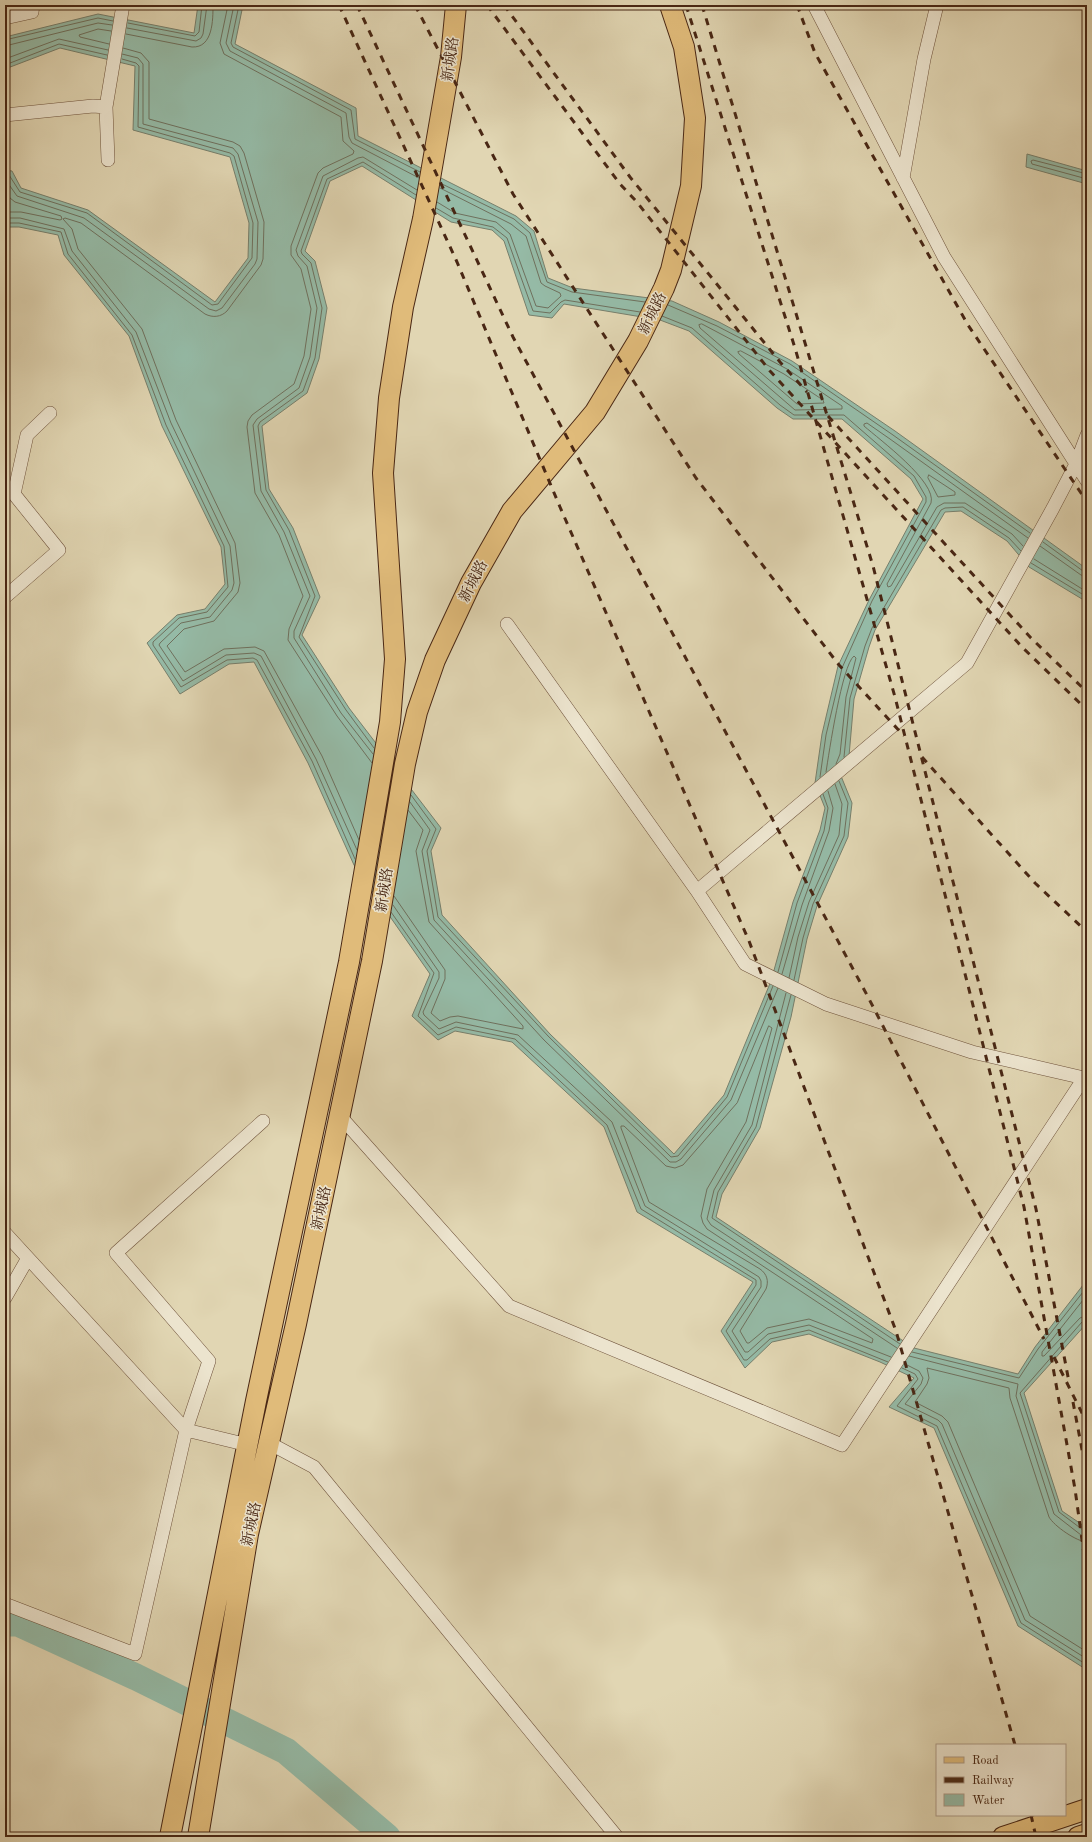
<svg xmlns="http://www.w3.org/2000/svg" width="1092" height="1842" font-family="'Old Standard TT','Noto Serif SC',serif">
<rect width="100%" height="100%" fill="#e1d6b3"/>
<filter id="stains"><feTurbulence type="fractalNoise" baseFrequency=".005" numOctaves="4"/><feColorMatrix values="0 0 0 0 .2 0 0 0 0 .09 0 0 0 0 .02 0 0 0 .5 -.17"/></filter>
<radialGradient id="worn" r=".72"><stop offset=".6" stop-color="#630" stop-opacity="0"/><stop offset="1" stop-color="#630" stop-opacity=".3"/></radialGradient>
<path fill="#95baa6" stroke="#777f6c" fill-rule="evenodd" d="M198,5H243L235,44L356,108L358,136L516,216L534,231L548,278L573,288L672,301L719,322L792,361L895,431L1087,569V602L1029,567L1007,541L961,511L945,512L875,630L869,647L854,699L849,756L841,776L852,803L848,837L817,906L807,939L791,1017L760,1128L722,1194L716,1217L914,1348L1018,1374L1035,1347L1087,1280V1323L1024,1393L1062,1511L1087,1528V1670L1018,1626L934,1428L889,1407L914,1378L880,1362L809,1334L772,1342L745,1368L721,1331L753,1282L637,1212L604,1127L512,1042L455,1031L438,1040L412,1016L430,974L354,865L308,763L254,662L229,664L180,694L147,643L177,615L205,609L225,584L221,547L162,426L129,336L64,255L58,235L19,227H5V170L12,171L21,188L88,210L215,302L248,258L249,223L230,157L133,130L135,66L60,48L5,69V37L98,14L194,33ZM362,166L451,222L492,230L504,241L529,315L552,318L564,304L660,320L689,331L777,408L793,419H842L911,479L923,499L869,600L838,666L822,734L815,783L825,808L820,830L793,902L771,981L724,1095L674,1154L550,1034L442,915L431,851L441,828L349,708L302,635L320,597L293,528L269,489L262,426L307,393L319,359L327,308L315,261L305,251L330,181Z
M1027,154L1087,171V184L1026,167Z"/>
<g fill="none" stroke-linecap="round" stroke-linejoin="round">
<path stroke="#6f705d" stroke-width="1" d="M228,5L220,43L224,54L341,117L343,141L354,151L353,154L323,168L318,173L291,246V255L301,269L311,309L304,356L294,384L252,415L248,421L247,427L255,493L279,535L303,596L289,629L288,640L337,716L372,763
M234,5L226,43L230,51L346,113L349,137L352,143L419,178
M239,5L231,43L233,47L351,110L355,139L420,172
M128,23L195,36L199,32L202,5
M127,28L196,41L201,38L203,34L207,5
M126,34L192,47C213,48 213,20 213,5
M5,40L98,18L113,21
M109,44L80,37L79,35L98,29L111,31
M5,46L98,23L112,25
M123,48L141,53L149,62V119L233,142L240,146L244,153L264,222L263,259L261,265L227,311C221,317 213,318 205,314L81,223L65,218L63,219L72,229L78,249L142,329L176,420L235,543L240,583L238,592L214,621L184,629L167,646L185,672L224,649L255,647L264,651L322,756L359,840
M5,59L59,39L108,50
M5,65L59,44L107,55
M5,174L9,175L20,192L87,213L212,305L218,304L252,258L253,223L234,156L230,153L138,127L139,66L136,63L122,59
M1087,174L1033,160L1031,161L1032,164L1087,179
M5,179L17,196L84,218L209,309L216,311L222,308L255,264L257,259L258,222L238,154L233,148L143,124V64L138,58L122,54
M440,183L514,219L530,233L547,282L572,292L645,302
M5,190L10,198L15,202L61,216L62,219L60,220L21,212H5
M437,202L455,213L496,222L510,234L536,306L548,308L561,296L560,293L545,286L541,283L526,236L511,224L440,188
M436,208L453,218L493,227L507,238L533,311L550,313L561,302L565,300L640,312
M5,218H20L64,229L72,251L136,332L171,423L230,546L234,583L232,590L210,617L181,623L160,643L159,645L183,681L226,655L254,653L261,656L316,759L357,850
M5,223H19L61,232L68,254L132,335L166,425L224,546L228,587L207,612L179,618L153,642V645L181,687L227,660L253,658L257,660L312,761L355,859
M668,305L717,326L790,364L893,435L1030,533
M662,316L692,328L780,405L794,415H844L914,476L926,497V502L872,601L842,668L826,735L820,777
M702,324L787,369L842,406V409L795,410L700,328L699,325Z
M741,351L784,374L823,400L824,403L797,404L739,354L738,352Z
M929,475L955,492V495L938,497L928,478Z
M1043,542L1083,571L1087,572
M1023,546L1012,534L965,503H944L937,507L891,586L888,587L887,584L931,503C937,482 880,440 864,426V424L867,423L890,439L1028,538
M1040,546L1081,575L1087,577
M1034,559L1087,592
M1031,563L1087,597
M374,748L346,710L299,637L315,596L289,530L266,490L258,426L260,422L303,391L315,358L322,308L311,263L302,254L301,251L327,179L363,162L416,195
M373,754L341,713L294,638V631L310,596L284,532L261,491L253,425L257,419L299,388L310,357L317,308L307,266L298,256L296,250L323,176L358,158L363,157L417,190
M844,757L850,698L865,646L872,628L941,510L945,508L963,507L1009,538L1021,551
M826,772C829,753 842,665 854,656L856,658L846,697L840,754L836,764
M411,795L436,829L427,851L438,917L548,1036L671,1157L678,1156L727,1097L773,986
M410,802L430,830L422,851L434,920L544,1040L670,1162H676L681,1159L731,1100L778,988
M394,896L445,970V979L431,1013L440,1021L450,1017L458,1016L523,1029V1026L429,922L416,851L423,830L408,810
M393,905L439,972V978L423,1012L424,1015L439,1029L456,1022L518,1035L612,1122L645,1206L759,1277L761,1281V1287L732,1331L745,1352H748L768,1334L809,1325L891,1357
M391,912L434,973L418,1016L438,1035L456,1027L515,1039L607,1125L641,1209L756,1280V1285L726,1331L744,1360H747L770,1339L809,1330L888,1362
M778,972L797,903L824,831L828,808L823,794
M782,974L802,905L829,831L833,808L828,791
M789,978L798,937L809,902L839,835L842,804L835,784
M794,980L803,938L813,904L844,836L848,803L839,781
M786,993L752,1125L714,1190L707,1219L711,1225L897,1348
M791,995L756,1127L718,1192L712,1218L900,1344
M769,1026L772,1028L746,1122L707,1189L701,1216L703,1223L707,1229L873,1339L872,1343L809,1319L767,1328L749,1343H747L740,1331L766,1289C769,1281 767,1274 760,1269L649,1202L621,1128V1126H624L666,1166L675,1168L683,1165L737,1103Z
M1087,1295L1042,1352V1356H1044L1080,1318L1087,1315
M1087,1320L1082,1322L1020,1393L1059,1512L1083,1530L1087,1531
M912,1352L1019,1378L1038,1349L1087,1287
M909,1356L1018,1384L1016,1396L1054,1514L1081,1535L1087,1536
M905,1364L919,1371L923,1378L921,1384L905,1404L938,1420L942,1424L1025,1620L1087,1659
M902,1368L915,1374L918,1379L897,1406L937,1426L1021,1623L1087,1665
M1087,1542C1077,1542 1054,1526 1049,1517L1010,1398L1009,1388L927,1368L929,1378L927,1384L915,1402L942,1416L948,1422L1030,1616L1087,1652"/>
<path stroke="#95baa6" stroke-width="27" d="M5,1623H18L136,1677L286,1751L387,1837"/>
<g stroke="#6f533c" stroke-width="14">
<path id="minor" d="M814,5L944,257L1087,481
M5,18L32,12L33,5
M106,107L123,5
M5,115L93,106L106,107L108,160
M903,178L924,59L937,5
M5,597L59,550L14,494L27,435L50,413
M507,624L697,891L967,663L1053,508L1076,464L1087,435
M697,891L745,964L826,1004L972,1052L1084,1078
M340,1116L509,1306L842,1445L1084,1078L1087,1079
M5,1233L186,1430L248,1445
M5,1298L28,1258
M269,1443L314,1467L617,1837
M5,1604L135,1654L186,1430L209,1361L116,1253L263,1121"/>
</g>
<g stroke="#492714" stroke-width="22">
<path id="primary" d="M170,1837L256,1401L349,962L390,722L395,659L383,473L389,398L403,307L423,219L451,57L456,5
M198,1837L248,1534L296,1324L372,961L405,764L417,712L435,660L471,583L512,511L595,412L638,341L664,288L671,270L691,186L695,118L684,47L670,5
M1003,1837L1087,1809
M1078,1837L1087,1834"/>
</g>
<use href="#minor" stroke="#ece4ce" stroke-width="13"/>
<use href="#primary" stroke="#e0bb7a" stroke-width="20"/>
<path stroke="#492714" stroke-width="3" stroke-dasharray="7 7" stroke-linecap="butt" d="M339,5L457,262L560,507L749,941L896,1331L1015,1745
M357,5L513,337L867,995L1044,1339
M415,5L513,194L696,478L839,665L904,736
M487,5L620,184L636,201L770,371L1022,647L1087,710
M504,5L630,177L780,362L807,392
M686,5L795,348L895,697L1024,1207L1075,1489L1087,1576
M702,5L873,566L1036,1209L1069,1382
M797,5L815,53L968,325L1087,502
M828,416L1031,638L1087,692
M922,757L1035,883L1087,932
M1054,1357L1087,1423
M1073,1402L1087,1476
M1031,1815L1036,1837"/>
</g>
<g text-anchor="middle" stroke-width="3" stroke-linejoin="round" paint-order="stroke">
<g font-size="15" fill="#492714" stroke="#ece4ce">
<text transform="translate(450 59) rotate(-82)" y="5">新城路</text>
<text transform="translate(652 313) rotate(-64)" y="5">新城路</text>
<text transform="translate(473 581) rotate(-63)" y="5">新城路</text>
<text transform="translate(384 890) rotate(-81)" y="5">新城路</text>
<text transform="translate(321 1208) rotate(-78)" y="5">新城路</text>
<text transform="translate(251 1524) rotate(-78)" y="5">新城路</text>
</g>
</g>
<rect width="1092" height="1842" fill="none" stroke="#e1d6b3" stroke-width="20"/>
<rect x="6" y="6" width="1080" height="1830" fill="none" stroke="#492714" stroke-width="2"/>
<rect x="10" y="10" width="1072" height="1822" fill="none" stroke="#492714"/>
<rect x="936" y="1744" width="130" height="72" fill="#ece4ce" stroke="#ab9884"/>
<rect x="944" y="1757" width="20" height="6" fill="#e0bb7a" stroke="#ab9884"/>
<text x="972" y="1764" font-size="12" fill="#492714">Road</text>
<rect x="944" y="1777" width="20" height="6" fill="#492714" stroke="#ab9884"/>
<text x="972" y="1784" font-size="12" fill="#492714">Railway</text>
<rect x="944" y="1794" width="20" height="12" fill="#95baa6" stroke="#ab9884"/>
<text x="972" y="1804" font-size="12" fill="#492714">Water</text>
<rect width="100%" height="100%" filter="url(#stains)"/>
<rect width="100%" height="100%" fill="url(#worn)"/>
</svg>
